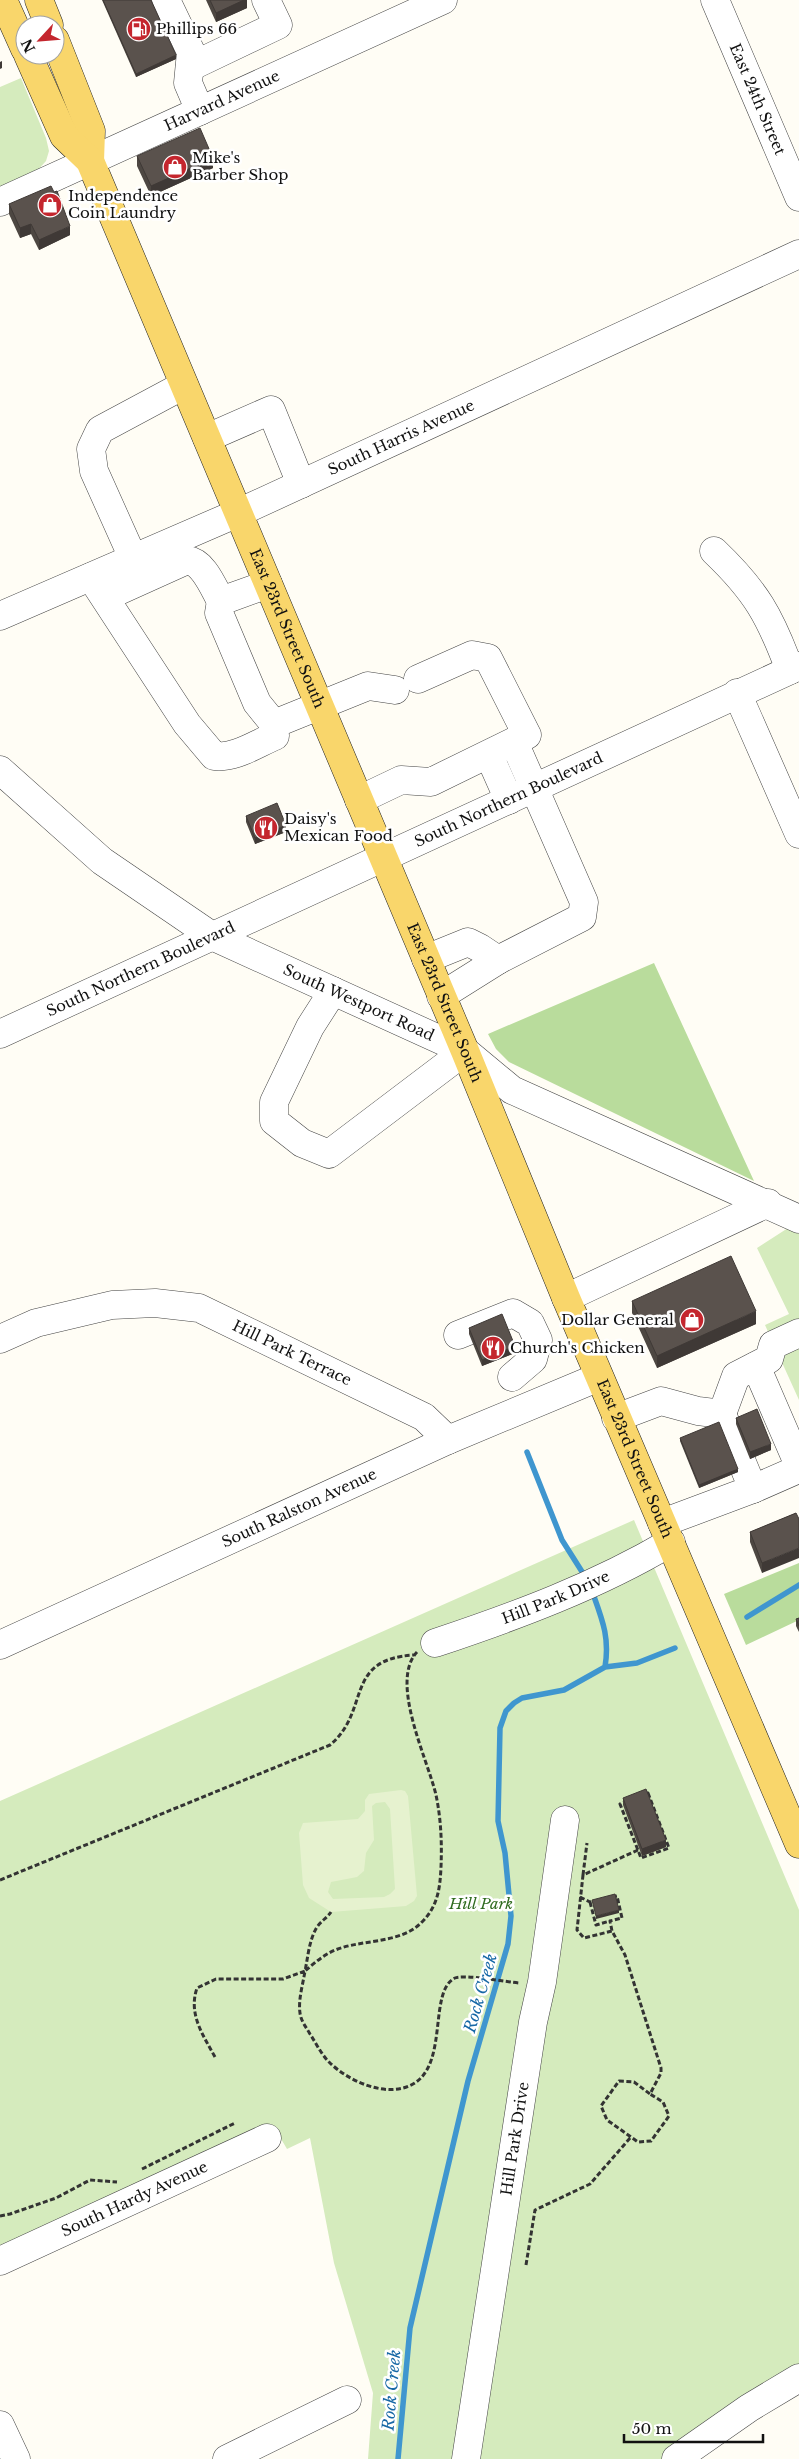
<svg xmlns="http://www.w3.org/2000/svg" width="799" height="2459" font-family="'Libre Baskerville',serif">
<rect width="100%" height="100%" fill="#fffdf5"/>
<path fill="#d5ebbd" d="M21,78L46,138L49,151L46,161L36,172L0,189V87Z
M788,1228L799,1234V1400L765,1325L789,1314L757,1248Z
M634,1520L799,1910V2370L663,2459H368L373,2393L334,2263L310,2138L287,2149L274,2127L0,2248V1801Z"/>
<path fill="#b9dc9c" d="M654,963L754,1181L509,1062L496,1049L488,1034Z
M799,1563V1620L746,1645L724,1594Z"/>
<path fill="#e6f2cf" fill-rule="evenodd" d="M401,1790L405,1791L408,1796L417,1896L414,1901L406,1906L331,1912L309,1898L303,1885L299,1833L303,1823L358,1819L365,1811V1800L369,1794ZM385,1802L390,1809L395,1889L390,1894L384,1897L333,1899L328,1892L331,1882L357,1877L364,1871L366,1853L374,1840L372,1806L376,1803Z"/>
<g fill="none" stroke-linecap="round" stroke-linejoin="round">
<path stroke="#3f96cf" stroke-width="5.5" d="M527,1452L562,1540L586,1578
M592,1591C602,1619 610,1637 605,1667
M747,1617L799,1585
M398,2459L410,2328L468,2081L508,1944L511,1916L505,1853L498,1821L500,1728L506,1711L514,1703L522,1698L564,1690L605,1667L637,1663L675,1648"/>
<g stroke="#444" stroke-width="29">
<g id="minor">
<path d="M166,0L191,52L188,83L200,111"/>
<path id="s1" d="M715,0L799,197"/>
<path d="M190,67L278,25L266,0"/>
<path id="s2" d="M0,202L443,0"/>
<path d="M207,438L271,410L301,484"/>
<path d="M714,551C756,591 770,616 790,670"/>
<path d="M133,558L94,471L91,449L100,430L184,385"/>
<path d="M91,577L187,724L214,756C234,759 256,744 275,736L274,724L368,686L395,690"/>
<path d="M105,597L187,560C204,562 213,587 221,601L268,584"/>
<path d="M221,601L219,613L257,703L274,724"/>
<path id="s3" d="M0,616L238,513L799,254"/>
<path d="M737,693L799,834"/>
<path d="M489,755L509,800"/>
<path id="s4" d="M0,770L102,861L212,936L465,1051L512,1090L799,1219"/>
<path d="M359,800L401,780L431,782L527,735L488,658L472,655L418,679"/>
<path d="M426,959L468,942L480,948L498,960"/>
<path d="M333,991L310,1027L274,1102V1121L302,1143L329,1154L465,1051"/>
<path d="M441,996L500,959L582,917L584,902L514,742"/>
<path id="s5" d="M0,1034L799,666"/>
<path d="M566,1298L768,1203"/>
<path d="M458,1335L513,1313L530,1323L538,1340L533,1359L512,1377"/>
<path id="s6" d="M0,1339L36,1323L112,1305L155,1303L199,1308L424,1417L448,1440"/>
<path d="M722,1414L736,1376L769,1359L773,1345L799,1333"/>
<path d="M616,1418L661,1401L698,1411L722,1414L753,1489L662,1523"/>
<path d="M753,1489L794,1471L797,1461L756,1366"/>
<path id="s7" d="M435,1643C516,1616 597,1586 671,1542"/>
<path id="s8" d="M0,1645L448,1440L599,1377"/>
<path id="s9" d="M0,2261L267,2138"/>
<path d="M0,2425L16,2459"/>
<path d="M227,2459L347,2400"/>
<path id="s10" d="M466,2459L533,2022L542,1982L565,1820"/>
<path d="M676,2459L749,2408L799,2378"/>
</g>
</g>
<g stroke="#222" stroke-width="29">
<g id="major">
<path d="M3,0L25,49"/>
<path d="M39,0L49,25"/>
<path d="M55,40L91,131L90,161"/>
<path id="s11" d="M28,55L64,136L90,161L465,1051L566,1298L799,1844"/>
</g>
</g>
<path stroke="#333" stroke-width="3" stroke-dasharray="5 2.5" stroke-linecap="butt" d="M417,1652C389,1682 428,1760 436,1795C441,1819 442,1842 441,1867C440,1888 438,1906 422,1922C399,1946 356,1938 329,1953C320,1958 312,1965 305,1971C303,1984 298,2000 300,2013C301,2021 306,2027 310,2034C316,2043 321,2054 329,2062C348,2081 387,2099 413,2084C449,2064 428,1991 455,1978C463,1974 507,1982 519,1983
M648,1793L669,1848L641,1858L620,1804Z
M638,1850L583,1875L577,1930L584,1938L612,1931L625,1955L661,2068V2073L650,2094L634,2082L619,2081L601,2106L607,2120L631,2137L638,2142L651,2141L669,2116L663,2102L650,2094
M583,1875L587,1843
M0,1880L330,1745C371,1711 343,1659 414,1655
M580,1897L590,1902L596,1901
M612,1897L617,1896L622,1918L610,1921L612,1931
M590,1902L596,1925L610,1921
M215,2057C203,2035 188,2014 197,1988L216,1979H283L305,1971C308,1957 309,1940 317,1927C321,1921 327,1918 331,1912
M142,2169L235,2123
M0,2216L10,2214L56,2198L90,2180L117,2182
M526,2265L535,2210L590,2184L631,2137"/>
<use href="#minor" stroke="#fff" stroke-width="28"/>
<use href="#major" stroke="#f9d66b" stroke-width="28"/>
</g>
<path fill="#4d4742" d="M102,0H151L176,59L136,77Z
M206,0H247V8L216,22Z
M137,156L213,168L151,196L137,166Z
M9,204L70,235L39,250L31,234L20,238L9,214Z
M246,816L286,832L255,844L246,822Z
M632,1301L756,1324L657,1368L632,1313Z
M469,1328L515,1353L482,1366L469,1334Z
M736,1418L771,1450L750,1459L736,1424Z
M680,1438L738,1472L699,1488L680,1441Z
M796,1513L762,1573L750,1542V1532Z
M799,1618V1632L796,1626V1619Z
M623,1798L666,1847L642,1856L623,1805Z"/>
<path fill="#3f3936" d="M244,0H247V8L216,22V13Z
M176,55V59L136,77V74Z
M2,61V68L0,69V62Z
M213,158V168L151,196V186Z
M31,224V234L20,238V228Z
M70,226V235L39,250V240Z
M286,825V832L255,844V838Z
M756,1311V1324L657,1368V1356Z
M515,1346V1353L482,1366V1360Z
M771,1444V1450L750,1459V1452Z
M738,1469V1472L699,1488V1485Z
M799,1548V1558L762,1573V1563Z
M666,1840V1847L642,1856V1849Z
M619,1910V1913L596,1919V1916Z"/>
<path fill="#5a524d" stroke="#3f3936" d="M103,0H151L176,55L136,74Z
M210,0H244L216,13Z
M200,128L213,158L151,186L137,156Z
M51,186L54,192L57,191L70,226L39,240L31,224L20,228L9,204Z
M277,803L286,825L255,838L246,816Z
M731,1256L756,1311L657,1356L632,1301Z
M502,1314L515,1346L482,1360L469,1328Z
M757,1409L771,1444L750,1452L736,1418Z
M719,1422L738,1469L699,1485L680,1438Z
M796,1513L799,1519V1548L762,1563L750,1532Z
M799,1618V1626L796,1619Z
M646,1789L666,1840L642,1849L623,1798Z
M615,1894L619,1910L596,1916L592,1900Z"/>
<defs>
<g id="fuel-disc" transform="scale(1.25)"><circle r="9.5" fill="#c4262e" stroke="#fff"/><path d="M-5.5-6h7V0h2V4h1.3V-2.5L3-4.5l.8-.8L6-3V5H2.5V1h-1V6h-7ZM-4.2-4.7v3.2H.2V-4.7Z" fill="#fff"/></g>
<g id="shop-disc" transform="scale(1.25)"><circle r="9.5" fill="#c4262e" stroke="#fff"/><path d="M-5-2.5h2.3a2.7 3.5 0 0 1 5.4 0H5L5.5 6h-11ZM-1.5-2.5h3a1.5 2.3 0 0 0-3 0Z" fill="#fff"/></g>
<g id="restaurant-disc" transform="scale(1.25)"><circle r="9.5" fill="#c4262e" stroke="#fff"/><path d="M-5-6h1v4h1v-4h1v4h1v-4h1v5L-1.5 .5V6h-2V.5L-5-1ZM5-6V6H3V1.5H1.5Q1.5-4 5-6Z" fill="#fff"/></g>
</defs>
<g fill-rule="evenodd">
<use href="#fuel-disc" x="139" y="29"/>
<use href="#shop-disc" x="175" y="167"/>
<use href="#shop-disc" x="50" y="205"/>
<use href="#restaurant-disc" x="266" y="828"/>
<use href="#shop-disc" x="692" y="1320"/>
<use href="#restaurant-disc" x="493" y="1348"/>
</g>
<g text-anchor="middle" stroke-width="5" stroke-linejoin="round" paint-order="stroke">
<g font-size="15" fill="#111" stroke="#fff" text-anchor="start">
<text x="156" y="34">Phillips 66</text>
<text x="192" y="163">Mike's<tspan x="192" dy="17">Barber Shop</tspan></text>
<text x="68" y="201">Independence<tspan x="68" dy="17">Coin Laundry</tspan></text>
<text x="284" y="824">Daisy's<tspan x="284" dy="17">Mexican Food</tspan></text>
<text x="674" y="1325" text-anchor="end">Dollar General</text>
<text x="510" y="1353">Church's Chicken</text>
</g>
<g font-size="15" fill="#111" stroke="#fff">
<text dy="5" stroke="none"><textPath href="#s1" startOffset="108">East 24th Street</textPath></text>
<text dy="5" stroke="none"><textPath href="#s2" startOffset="244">Harvard Avenue</textPath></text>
<text dy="5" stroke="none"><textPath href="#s3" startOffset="439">South Harris Avenue</textPath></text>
<text dy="5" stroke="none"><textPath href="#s11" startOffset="632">East 23rd Street South</textPath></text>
<text dy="5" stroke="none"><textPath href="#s5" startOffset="560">South Northern Boulevard</textPath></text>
<text dy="5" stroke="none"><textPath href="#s5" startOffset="155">South Northern Boulevard</textPath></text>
<text dy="5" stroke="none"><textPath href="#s4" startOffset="431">South Westport Road</textPath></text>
<text dy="5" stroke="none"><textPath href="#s11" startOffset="1038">East 23rd Street South</textPath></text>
<text dy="5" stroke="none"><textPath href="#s6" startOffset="308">Hill Park Terrace</textPath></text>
<text dy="5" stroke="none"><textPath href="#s11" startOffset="1532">East 23rd Street South</textPath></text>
<text dy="5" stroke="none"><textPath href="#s8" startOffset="329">South Ralston Avenue</textPath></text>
<text dy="5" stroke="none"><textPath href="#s7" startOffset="129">Hill Park Drive</textPath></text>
<text dy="5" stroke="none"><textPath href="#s10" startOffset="324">Hill Park Drive</textPath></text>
<text dy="5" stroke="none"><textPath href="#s9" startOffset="148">South Hardy Avenue</textPath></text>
</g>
<g font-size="15" font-style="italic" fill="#2f6b1f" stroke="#fff">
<text x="481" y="1909">Hill Park</text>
</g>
<g font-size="16" font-style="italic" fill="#1768a6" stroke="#fff">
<text transform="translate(480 1993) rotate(-74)" y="6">Rock Creek</text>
<text transform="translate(391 2390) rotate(-85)" y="6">Rock Creek</text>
</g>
</g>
<g transform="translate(40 40) rotate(244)"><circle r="24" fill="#ffffff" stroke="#a0a0a0"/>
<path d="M0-4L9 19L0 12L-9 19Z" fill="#c4262e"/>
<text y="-8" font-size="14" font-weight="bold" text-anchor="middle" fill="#111111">N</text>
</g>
<path d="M624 2434v8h139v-8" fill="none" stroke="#111111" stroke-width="2.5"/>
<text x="632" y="2434" font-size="15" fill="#111111" stroke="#ffffff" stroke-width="4" paint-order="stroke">50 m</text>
</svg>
